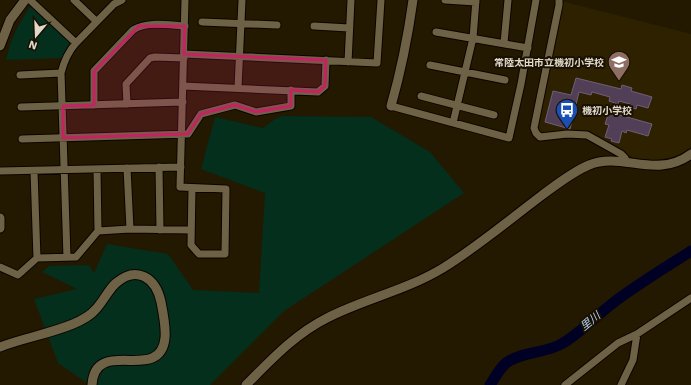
<svg xmlns="http://www.w3.org/2000/svg" width="691" height="385" font-family="'Work Sans','Noto Sans JP',sans-serif">
<rect width="100%" height="100%" fill="#231900"/>
<path fill="#2e2100" d="M561,1L691,34V146L689,149L675,158L652,160L634,158L587,133L542,134L538,130Z"/>
<path fill="#032f1c" d="M30,7L34,8L70,41L69,46L62,58L6,60C10,40 18,24 30,7Z
M282,116L371,117L430,152L464,193L284,311L210,385H90L58,363L34,299L77,289L42,272L49,266L89,265L94,273L107,244L168,254L193,290L259,293L265,193L201,169L215,117L263,128L275,119Z"/>
<g fill="none" stroke-linecap="round" stroke-linejoin="round">
<path stroke="#000025" stroke-width="11" d="M490,385C495,378 499,369 506,363C522,351 546,354 563,343C580,333 596,316 613,303C638,284 665,268 691,251"/>
</g>
<path fill="#503f56" stroke="#705e77" d="M576,78L621,89L622,85L632,88L631,91L652,97L648,108L637,105L636,109L629,107L630,104L619,101L618,104L609,101L610,97L592,92L591,95L579,92L570,129L545,122L553,91L571,95Z
M609,112L652,124L648,136L627,130L626,133L622,131L619,143L611,141L612,139L605,137L609,125L605,124Z"/>
<g fill="none" stroke-linecap="round" stroke-linejoin="round">
<g stroke="#0c0400" stroke-width="9">
<path id="minor" d="M30,0L76,43
M74,0L96,21
M185,0L180,187L226,189L225,254H199L191,245L192,188
M445,0L476,2
M559,0V5L534,128L536,133L540,137L567,134L587,135L621,154L625,158L627,163
M202,22L277,25
M314,26L349,28
M436,32L528,48
M504,43L508,0
M184,54L377,63L381,0
M348,62L351,0
M430,65L505,80
M20,75L61,73
M183,86L318,92L325,86L326,60
M238,88L242,0
M421,96L494,115
M127,104L126,84L150,58L155,57L184,58
M94,105V71L133,30C147,21 168,25 185,26
M391,106L509,138L521,84L536,0
M21,107L183,102
M453,123L473,38L476,0
M22,139L188,134L201,114L235,105L256,112L291,106V90
M159,167L160,230
M127,168L130,229
M97,169L98,231
M0,171L181,167
M34,171L37,258
M67,257L61,73C64,61 68,52 76,43L114,4L122,0
M0,267L18,275L37,258L76,257L98,231L130,229L190,230
M565,385L618,343L637,334L691,298
M621,385L633,360L637,334"/>
</g>
<g stroke="#0c0400" stroke-width="11">
<path id="tertiary" d="M0,46L10,20L25,0
M391,106C401,71 408,36 413,0
M0,218V228
M0,347C23,338 49,334 73,324C80,321 90,316 95,310C103,302 108,290 116,283C137,265 156,278 161,302C163,312 166,329 165,338C160,385 95,335 92,385
M246,385C271,360 295,334 327,318C364,299 407,290 443,268C477,247 509,220 541,196C556,185 572,172 589,165C622,151 656,180 691,154"/>
</g>
<use href="#minor" stroke="#6e6246" stroke-width="7"/>
<use href="#tertiary" stroke="#6e6246" stroke-width="9"/>
</g>
<path fill="#c42261" fill-opacity="0.2" stroke="#c42261" stroke-width="3" stroke-linejoin="round" d="M139,26H185L184,54L326,60L325,86L318,92L291,90V106L256,112L235,105L201,114L188,134L63,138V106L94,105V71Z"/>
<defs>
<g id="school-pin" transform="scale(1.15)"><path d="M0 17L-7.5 6A9.5 9.5 0 1 1 7.5 6Z" fill="#8d6e63" stroke="#1a1000"/><path d="M0-5L7-2L0 1L-7-2ZM-4 1L0 2.5L4 1V4Q0 6-4 4Z" fill="#fff"/></g>
<g id="bus-pin" transform="scale(1.15)"><path d="M0 17L-7.5 6A9.5 9.5 0 1 1 7.5 6Z" fill="#1a4fb4" stroke="#1a1000"/><path d="M-5-6H5V4H4V6H2V4H-2V6H-4V4H-5ZM-3.5-4V0h7V-4ZM-3.5 1.2v1.5H-2V1.2ZM2 1.2v1.5H3.5V1.2Z" fill="#fff"/></g>
</defs>
<g fill-rule="evenodd">
<use href="#school-pin" x="619" y="62"/>
<use href="#bus-pin" x="567" y="110"/>
</g>
<g text-anchor="middle" stroke-width="4" stroke-linejoin="round" paint-order="stroke">
<g font-size="10" font-weight="bold" fill="#e0d9ca" stroke="#1a1000" text-anchor="end">
<text x="604" y="66">常陸太田市立機初小学校</text>
<text x="582" y="114" text-anchor="start">機初小学校</text>
</g>
<g font-size="11" font-style="italic" fill="#b2cff2" stroke="#1a1000">
<text transform="translate(590 321) rotate(-39)" y="4">里川</text>
</g>
</g>
<g transform="translate(36 36) rotate(199)" stroke="#1a1000" stroke-width="3" paint-order="stroke">
<path d="M0-3L7 15L0 10L-7 15Z" fill="#e0d9ca"/>
<text y="-6" font-size="11" font-weight="bold" text-anchor="middle" fill="#e0d9ca">N</text>
</g>
</svg>
